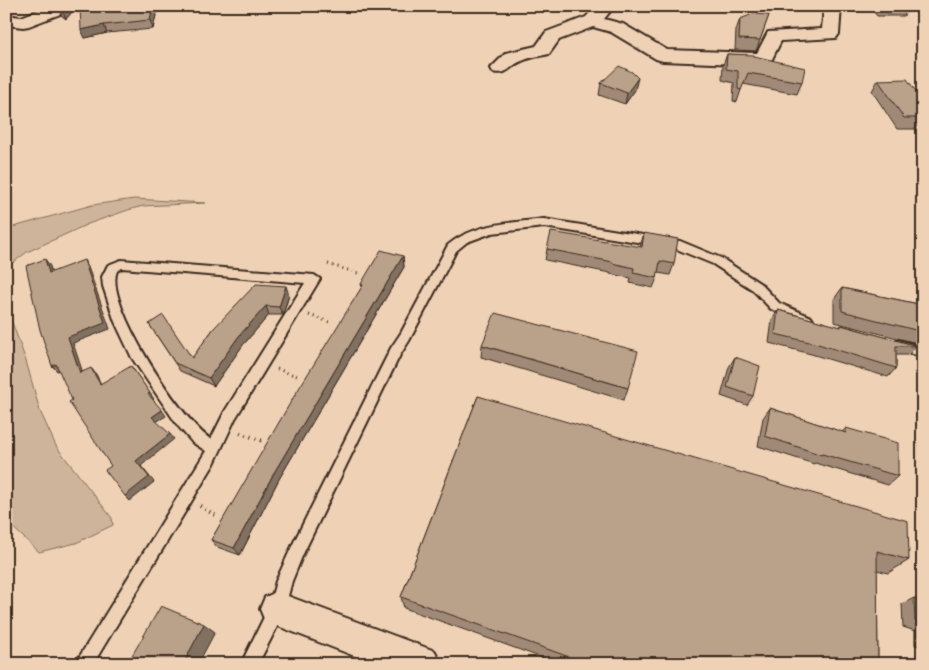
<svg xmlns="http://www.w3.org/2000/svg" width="929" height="670" font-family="Mynerve,sans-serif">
<rect width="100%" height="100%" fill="#efd2b6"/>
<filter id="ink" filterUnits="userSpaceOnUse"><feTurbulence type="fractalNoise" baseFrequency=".02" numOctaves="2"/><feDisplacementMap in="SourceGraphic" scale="10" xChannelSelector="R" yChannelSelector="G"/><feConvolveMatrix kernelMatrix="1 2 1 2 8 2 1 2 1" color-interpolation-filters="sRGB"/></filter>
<g filter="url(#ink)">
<path fill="#ceb49a" stroke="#846f5c" d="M134,199L206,203L143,206L128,210L88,224L27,252L6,268V229L92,205Z
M6,305L26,361L40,411L56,446L112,518L113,525L76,543L39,552L6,521Z"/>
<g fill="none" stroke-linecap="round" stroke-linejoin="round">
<g stroke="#3b2a1e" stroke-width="4">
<path id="lane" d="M544,219L680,241L721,258L761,284L779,303L811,317L813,320L811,323L807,325L771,309L753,290L713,264L674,248L544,227L492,233L467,242L456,251L409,341L400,355L303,554L292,581L283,615L258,664H241L269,607L276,581L293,544L391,348L401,333L448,245C475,223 511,223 544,219Z
M121,260L314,275L320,279L235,419L214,464L93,664H75L206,451L192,442L178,426L132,358L115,322L103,286L102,277L108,265ZM122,268L305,283L225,411L211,439C183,423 103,302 117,271Z
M898,340L923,347V357L894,349L892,345L894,341Z"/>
</g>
<g stroke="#3b2a1e" stroke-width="4">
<path id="street" d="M49,6H73L71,10L29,26L23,27L6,25V15L21,17Z
M596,6H610L612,9L604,19L623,24L667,50L757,53L768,32L822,29L824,6H841L839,34L836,38L781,41L770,63L763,65L663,61L656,59L611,32L593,27L559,40L549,54C540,56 530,57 522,61C510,65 508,76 493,72L491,68L506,53L536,46L546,32L586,17Z
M277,592L435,651L440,664H375L265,621L260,609L265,597Z"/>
</g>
<path stroke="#3b2a1e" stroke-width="3" stroke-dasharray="1 4" stroke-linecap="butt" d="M328,264L361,274
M309,315L332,323
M277,369L300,377"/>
<path stroke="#3b2a1e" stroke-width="4" stroke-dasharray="1 4.5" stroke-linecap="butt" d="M240,433L263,441
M200,506L218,517"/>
<use href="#lane" fill="#efd2b6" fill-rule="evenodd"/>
<use href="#street" fill="#efd2b6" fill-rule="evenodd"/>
</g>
<path fill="#a08a77" stroke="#3b2a1e" d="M61,6H77L66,19L62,16L58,7Z
M80,6H158L153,29L107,33L85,38Z
M869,6H923V11H906L904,16H877Z
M769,15L756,51L735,50L736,30L740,19Z
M727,54L754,56L802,82L797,94L743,84L737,102L733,101L734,83L722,80L723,65Z
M878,80L923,101V129H897L872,91Z
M601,83L635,90L625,104L599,95Z
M644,233L674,264L670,275L658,273L657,278L653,288L630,283L631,278L610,274V273L545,260L547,249L640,247Z
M403,256L404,267L279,479L240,555L217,547L211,540L362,287L361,284Z
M842,288L923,305V339L917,338L913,342L834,322V299Z
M289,295L283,315H269L243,345L214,386L180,371L149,324L192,358L214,328Z
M778,310L840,327L841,325L917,346L908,355H896V368L888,377L811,354L769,343L772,320Z
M482,345L628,388L624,400L481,357Z
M735,357L753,396L747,405L721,396L729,367Z
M923,395V499H922L918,399Z
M478,396L909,560L888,573L877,570L878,664H559L404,608L401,597Z
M770,408L842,432L846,428L898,476L888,485L815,463L814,464L758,446L763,418Z
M914,598L923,601V647L915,645V631L903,627L902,604Z"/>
<path fill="#827161" stroke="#3b2a1e" d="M66,6H77L66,19L62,11Z
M153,6H158L153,29L150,20Z
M104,25L107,33L85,38L81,30Z
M638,78L635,90L625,104L627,93Z
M403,256L404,267L279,479L240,555L234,548L275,471Z
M45,259L50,266L53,279L49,273Z
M84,260L88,267L110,329L73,343L85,379L80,373L68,337Z
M286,286L289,295L283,315L279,307Z
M266,306L269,315L243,345L214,386L209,378L239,336Z
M56,364L61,370L57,371L52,366Z
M131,366L154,399L152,400L148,394Z
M91,368L96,374L104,390L100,384Z
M162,410L166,416L156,422L152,417Z
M170,434L174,439L141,466L154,482L130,501L125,496L136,461Z
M204,624L215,632L198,664H183Z"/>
<path fill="#baa18a" stroke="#3b2a1e" d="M61,6H66L62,11L58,7Z
M80,6H153L150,20L104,25L81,30Z
M880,6H907L908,8H882Z
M753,14L769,15L760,40L739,39L740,19Z
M727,54L754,55V56L805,68L802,82L748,73L741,90L738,89V71L726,69Z
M619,66L632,72L638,78L627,93L601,83Z
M907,79L923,101V118H904L878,80Z
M551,232L642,247L644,233L678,239L674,264L660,261L657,278L633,273L634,268L612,263L613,262L547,249Z
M381,250L403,256L275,471L234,548L211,540L293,398L363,285L361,284Z
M45,259L49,273L84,260L105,323L68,337L80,373L91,368L100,384L131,366L150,393L148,394L162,410L152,417L170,434L136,461L149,477L125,496L105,470L111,466L69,402L72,400L56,364L52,366L40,330L26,266Z
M256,284L286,286L279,307L266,306L239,336L209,378L175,363L149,324L163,315L192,358L214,328Z
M842,288L923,305V332L842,311Z
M778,310L841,327V325L917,346H896V368L818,344L775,334Z
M495,313L638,351L628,388L482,345Z
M735,357L760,366L753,396L727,387Z
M478,396L908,521L909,560L877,551L878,664H589L401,597Z
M770,408L846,433V428L898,443V476L822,454V455L765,436Z
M914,598L923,601V624L915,621Z
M161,606L204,624L183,664H127Z"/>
</g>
<rect width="929" height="670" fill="none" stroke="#efd2b6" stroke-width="25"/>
<rect x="12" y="12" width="904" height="645" fill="none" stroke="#3b2a1e" stroke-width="2" filter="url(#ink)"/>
</svg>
